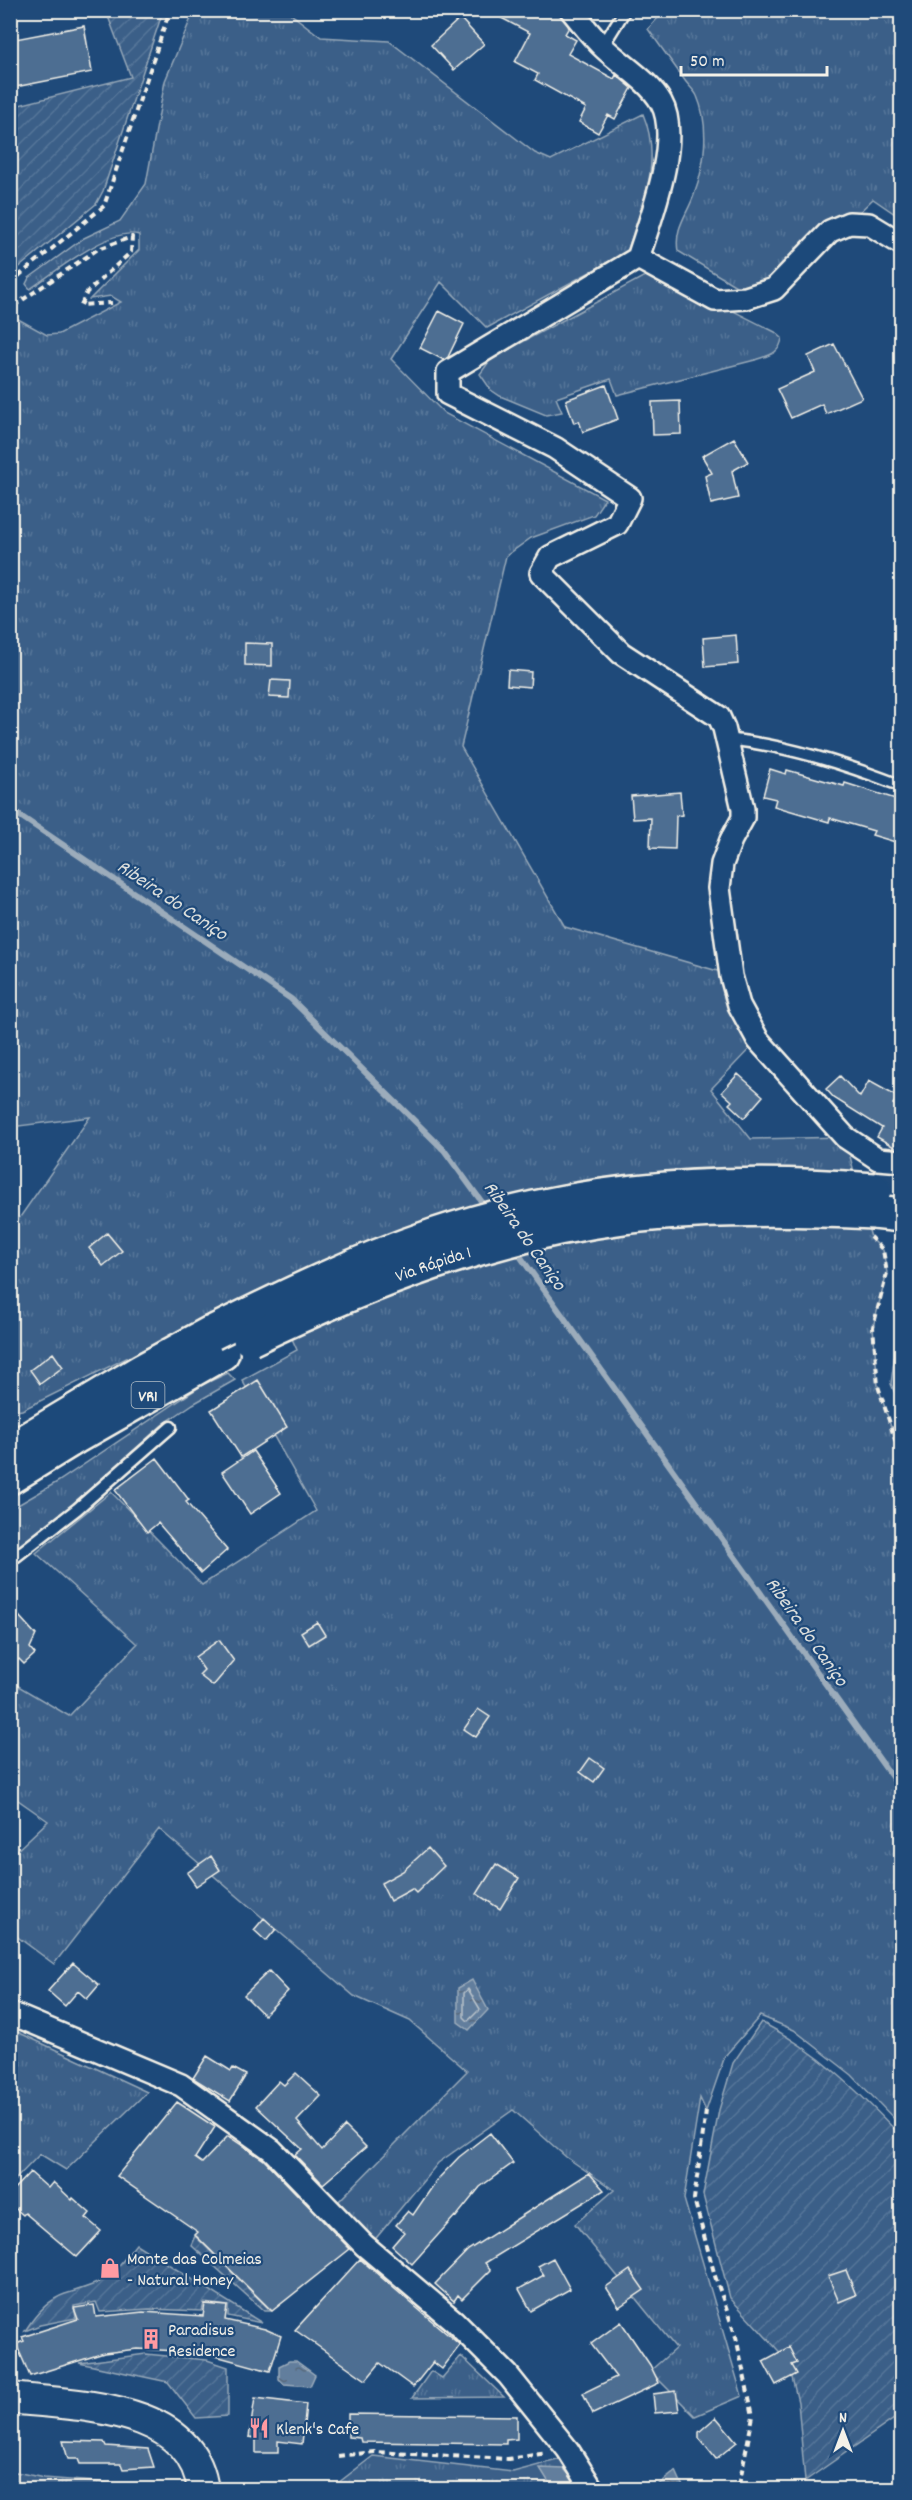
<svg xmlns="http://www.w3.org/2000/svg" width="912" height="2500" font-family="Dekko,sans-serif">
<defs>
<pattern id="grass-tufts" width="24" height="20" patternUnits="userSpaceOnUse" patternTransform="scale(1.5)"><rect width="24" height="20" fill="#3a5f88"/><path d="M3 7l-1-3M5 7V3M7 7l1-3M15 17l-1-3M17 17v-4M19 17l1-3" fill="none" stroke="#577699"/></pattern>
<pattern id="garden-furrows" width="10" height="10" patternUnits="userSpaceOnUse" patternTransform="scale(1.5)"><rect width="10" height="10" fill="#3a5f88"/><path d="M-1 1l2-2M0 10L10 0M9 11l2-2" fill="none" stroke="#577699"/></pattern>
<pattern id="water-ripples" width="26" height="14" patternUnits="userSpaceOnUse" patternTransform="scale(1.5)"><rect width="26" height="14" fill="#627e9d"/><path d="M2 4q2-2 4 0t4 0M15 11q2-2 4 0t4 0" fill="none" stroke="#58687a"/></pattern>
</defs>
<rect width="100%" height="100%" fill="#1f4a7a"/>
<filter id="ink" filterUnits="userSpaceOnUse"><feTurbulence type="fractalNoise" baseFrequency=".0167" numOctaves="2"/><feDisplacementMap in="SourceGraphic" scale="12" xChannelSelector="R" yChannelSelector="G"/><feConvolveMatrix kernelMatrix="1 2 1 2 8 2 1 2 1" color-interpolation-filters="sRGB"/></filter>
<g filter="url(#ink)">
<path fill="url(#grass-tufts)" stroke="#97a8b8" stroke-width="1.5" d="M194,11H287L321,37L389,41L535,153L551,160L643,114C663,162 642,206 627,252L487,328L441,282L391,359L444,413L605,499L594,515L531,538L506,556L461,747L565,927L721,972L758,1040L711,1089L751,1139L845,1137L871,1238L883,1250L887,1273L873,1327L878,1386L898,1449L899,1495L895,1537L902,1544L901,2126L852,2075L794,2030L760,2016L725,2056L706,2111L700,2098L684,2199L742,2396L695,2416L650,2371L676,2348L575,2224L614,2190L566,2157L513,2110L438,2163L372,2243L348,2218L339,2201L467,2071L410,2021L354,1996L159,1829L54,1964L11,1932V1856L48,1821L11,1795L10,1681L69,1716L137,1644L36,1553L111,1492L202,1585L316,1511L242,1380L297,1350L269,1287L22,1410L10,1412L11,1230L90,1117L11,1127V315L47,335L59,334L121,302L111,296L90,299L139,250V235C110,226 54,273 30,289L26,284L29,278L84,238L120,221L146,184L165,81Z
M664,11H901V218L873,199L796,273L752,291L736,286L678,251C674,228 687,215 694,195C705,166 710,126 697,96C695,91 689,86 686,82C673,64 661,47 648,29Z
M654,271L775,332L782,338C780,354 769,355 755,360L617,395L611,379L556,398L562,412L546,415L500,396L491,390L480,374L491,359Z
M901,1307L902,1407H901L891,1384Z
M228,1373L235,1380L193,1404L162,1425L70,1507L11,1553V1509L59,1481L204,1384Z
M11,2029L147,2092L66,2170L40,2154L11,2184Z
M461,2356L504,2397L412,2398L431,2371L442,2378Z
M373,2456L513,2472L561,2459L580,2489L329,2490Z
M11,2471L44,2478L185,2489H11Z"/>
<path fill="url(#garden-furrows)" stroke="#97a8b8" stroke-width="1.5" d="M106,11H163L103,191L96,204L11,274V107L131,77Z
M761,2022C818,2051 858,2091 901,2136V2414L805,2481L798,2402L788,2361L730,2298L703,2195L719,2110L733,2063Z
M195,2236L271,2311H264L191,2245Z
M136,2244L262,2323L228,2316V2306L204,2303L202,2311L149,2309L100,2312L96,2302L74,2306L76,2318L40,2325L25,2331C35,2315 47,2300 65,2294C77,2290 90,2287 101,2281C116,2271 125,2258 136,2244Z
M146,2354L207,2360L228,2367V2416L196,2418L168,2382L79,2363Z"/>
<path fill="url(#water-ripples)" stroke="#9cacbb" stroke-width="1.5" d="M472,1980L488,2010L469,2030L458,2022V1988Z
M289,2361H296L315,2375L310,2386L284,2384L279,2379V2366Z
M540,2468L564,2469L583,2489H553Z
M676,2471L684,2489H658V2485Z"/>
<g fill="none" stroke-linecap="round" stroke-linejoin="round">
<path stroke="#bac3ca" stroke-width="1.5" d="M468,1989L480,2009L468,2021L464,2017V1993Z"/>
<path stroke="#9cacbb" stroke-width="6" d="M10,809L291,999L444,1150L487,1209
M515,1249L902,1791"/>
</g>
<path fill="#4d6e92" stroke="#f4f1e8" stroke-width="1.5" d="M486,10H559L569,27L565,34L576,40L568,54L614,79L616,75L632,88L615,119L608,115L598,133L579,122L586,108L535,80L538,74L515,62L530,33Z
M460,18L484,44L454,70L431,45Z
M84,26L92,72L10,88V40Z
M439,311L464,324L448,357L444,360L420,348Z
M834,344L862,398L826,414L822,404L791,418L777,389L815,372L808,356Z
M606,385L618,419L583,432L579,421L574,423L566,400Z
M680,401L681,434L653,435L652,402Z
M734,438L748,462L732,471L738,498L711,504L705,476L712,473L702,456Z
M736,635L738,664L705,667L703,638Z
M245,643L272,644V666L245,665Z
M508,670L531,672L530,687L507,685Z
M271,680L290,681L289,698L269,697Z
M770,769L786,774L787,770L844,786L845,783L902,801V844L872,835L874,831L830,818L829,822L774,806L776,799L763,796Z
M680,792L682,815L676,816L675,849L650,848L651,818L633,819L631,796Z
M738,1074L763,1096L744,1118L729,1104L732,1101L722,1092Z
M840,1076L860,1097L869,1081L898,1097L893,1104L902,1109V1147L896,1143L894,1147L877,1137L882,1128L834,1098L826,1089Z
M107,1233L122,1251L103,1266L89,1248Z
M53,1353L63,1367L40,1384L30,1370Z
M258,1380L287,1427L241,1457L211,1410Z
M253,1451L281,1493L250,1514L222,1472Z
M157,1458L189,1500L186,1502L227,1550L201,1573L158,1523L147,1532L115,1490Z
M10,1606L36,1635L30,1648L35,1654L24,1664L19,1659L10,1667Z
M317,1622L325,1635L309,1645L301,1632Z
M219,1640L234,1661L213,1686L199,1675L204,1670L195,1657Z
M478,1709L490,1717L476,1737L464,1729Z
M590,1758L604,1768L594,1782L580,1772Z
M428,1848L444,1866L416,1893L412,1889L390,1901L381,1883L403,1871Z
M211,1856L220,1870L196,1886L187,1873Z
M496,1864L519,1878L500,1909L477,1894Z
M264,1918L276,1929L266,1941L254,1930Z
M73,1963L99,1985L87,1999L78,1991L65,2006L48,1991Z
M269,1971L288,1991L264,2015L244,1995Z
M207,2056L231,2071L233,2068L246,2075L230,2101L193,2078Z
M296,2073L321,2096L297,2121L322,2150L345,2126L366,2147L323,2184L295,2155L302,2149L256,2106L279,2081L284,2085Z
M177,2102L215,2127L195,2158L202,2163L228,2136L264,2160L350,2249L272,2311L195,2235L198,2232L117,2176Z
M490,2133L513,2163L480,2187L456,2217L455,2216L412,2264L392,2246L404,2232L396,2225L408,2211L413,2215L437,2180L459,2157Z
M30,2172L48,2188L53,2182L72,2200L73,2198L90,2213L86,2218L101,2231L77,2257L25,2213L23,2215L10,2204V2193Z
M589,2173L604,2190L485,2263L491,2270L462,2299L458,2295L454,2301L435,2284L468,2250Z
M553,2258L570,2289L531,2311L519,2289L544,2275L538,2266Z
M360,2259L460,2345L442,2369L433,2362L413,2387L380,2363L366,2380L295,2330Z
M630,2270L644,2290L619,2307L606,2287Z
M846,2270L856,2295L839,2302L828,2276Z
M205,2304L227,2306L225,2320L265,2329L281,2336L270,2371L201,2352L137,2349L104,2353L30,2376L16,2344L24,2341L22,2337L78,2319L74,2308L94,2305L96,2317L143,2312L203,2316Z
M621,2322L650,2365L659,2383L593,2414L583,2393L616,2377L591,2344Z
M789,2347L797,2363L792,2365L797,2374L776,2385L763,2361Z
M676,2391L679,2411L655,2413L653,2394Z
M255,2398L306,2404L302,2444L278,2441V2453H256V2438L249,2437Z
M348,2414L517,2416V2439L506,2440V2444L361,2442L360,2438L348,2437Z
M716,2417L737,2442L716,2459L699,2438V2432Z
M63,2441L104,2442L106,2446L148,2449L154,2467L123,2469L121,2464H80L78,2459H68Z"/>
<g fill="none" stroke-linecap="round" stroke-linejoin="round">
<g stroke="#f4f1e8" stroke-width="15">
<path id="lane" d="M602,47L625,10
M726,739C786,745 845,764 902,786
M10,1561L77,1509L171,1427"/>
</g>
<g stroke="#f4f1e8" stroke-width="26">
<path id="street" d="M571,10C582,23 592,37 604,48C622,65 649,81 661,102C682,139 650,220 638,258L448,372V394L555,448L630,498L617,524L550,557L541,573L621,653L719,717L724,728L743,809V818L731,840L722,864L719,888L731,976L739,1005L758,1040L845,1137L878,1159L902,1161
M638,258L715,300L746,298L774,289L830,231L849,223L869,224L902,244
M10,2013L181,2085L272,2150L364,2245L454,2321L508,2375L568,2450L593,2490"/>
</g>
<g stroke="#f4f1e8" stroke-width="34">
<path id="secondary" d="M10,2398C76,2406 192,2403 203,2490"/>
</g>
<g stroke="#f4f1e8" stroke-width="38">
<path id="highway" d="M874,1212L902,1215
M10,1450L142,1371L211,1333
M10,1477L75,1437L222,1353"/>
</g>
<path stroke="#f4f1e8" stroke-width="4" stroke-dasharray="6 4.5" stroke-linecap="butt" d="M10,283L104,206L170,10
M10,294L15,305L98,249L132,237L131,252L87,292L81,305L112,303
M870,1237L883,1250L887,1273L873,1327L878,1386L898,1449L902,1452
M706,2111L694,2199L715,2276L736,2337L753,2416L738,2490
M338,2456L374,2452L508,2459L547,2453"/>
<use href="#lane" stroke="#1f4a7a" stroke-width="10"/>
<use href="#street" stroke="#1f4a7a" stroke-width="21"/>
<use href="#secondary" stroke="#1f4a7a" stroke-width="30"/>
<use href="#highway" stroke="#1f4a7a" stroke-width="33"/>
<g stroke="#f4f1e8" stroke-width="38" stroke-linecap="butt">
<g id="highway-bridge">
<path d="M212,1333C284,1297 356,1262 433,1236C573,1188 727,1178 874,1190"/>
<path id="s1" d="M250,1339C369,1282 493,1234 624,1217C707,1207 791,1208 874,1212"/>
</g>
</g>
<use href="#highway-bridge" stroke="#1f4a7a" stroke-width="33"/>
</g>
</g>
<defs>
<g id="shop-bare" transform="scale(1.62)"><path d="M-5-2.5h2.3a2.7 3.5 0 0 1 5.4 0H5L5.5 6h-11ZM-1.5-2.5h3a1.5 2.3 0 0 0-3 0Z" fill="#ff9aa2" stroke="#1f4a7a" stroke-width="2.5" paint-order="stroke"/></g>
<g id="building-bare" transform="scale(1.62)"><path d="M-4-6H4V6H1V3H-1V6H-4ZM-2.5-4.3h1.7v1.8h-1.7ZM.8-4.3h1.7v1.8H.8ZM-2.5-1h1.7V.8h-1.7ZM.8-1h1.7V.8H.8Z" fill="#ff9aa2" stroke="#1f4a7a" stroke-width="2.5" paint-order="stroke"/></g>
<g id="restaurant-bare" transform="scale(1.62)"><path d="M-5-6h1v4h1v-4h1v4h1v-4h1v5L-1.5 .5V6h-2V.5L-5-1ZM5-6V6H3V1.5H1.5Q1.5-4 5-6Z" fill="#ff9aa2" stroke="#1f4a7a" stroke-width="2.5" paint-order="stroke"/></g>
</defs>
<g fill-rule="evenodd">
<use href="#shop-bare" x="110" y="2268"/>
<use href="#building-bare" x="151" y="2339"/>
<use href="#restaurant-bare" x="259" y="2428"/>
</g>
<g text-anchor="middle" stroke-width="4.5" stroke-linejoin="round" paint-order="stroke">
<rect fill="#1f4a7a" stroke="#b4bfc7" stroke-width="1.5" x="131.5" y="1382" width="33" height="26" rx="4.5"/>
<g font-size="16" font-weight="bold" fill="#f4f1e8">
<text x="148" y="1401">VR1</text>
</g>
<g font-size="18" fill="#f4f1e8" stroke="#1f4a7a">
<text dy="6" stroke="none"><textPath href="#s1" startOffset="198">Via Rápida 1</textPath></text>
</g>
<g font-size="18" fill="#f4f1e8" stroke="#1f4a7a" text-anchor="start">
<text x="127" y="2264">Monte das Colmeias<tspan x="127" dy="21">- Natural Honey</tspan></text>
<text x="168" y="2335">Paradisus<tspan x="168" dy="21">Residence</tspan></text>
<text x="276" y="2434">Klenk's Cafe</text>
</g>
<g font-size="20" font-style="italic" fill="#dee0dd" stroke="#1f4a7a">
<text transform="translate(173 899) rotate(34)" y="7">Ribeira do Caniço</text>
<text transform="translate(526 1235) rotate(55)" y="7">Ribeira do Caniço</text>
<text transform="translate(808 1631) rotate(55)" y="7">Ribeira do Caniço</text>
</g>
</g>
<rect width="912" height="2500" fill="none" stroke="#1f4a7a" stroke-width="36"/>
<rect x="18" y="18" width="876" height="2464" fill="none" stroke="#f4f1e8" stroke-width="2" filter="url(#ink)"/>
<g transform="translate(843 2431)" stroke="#1f4a7a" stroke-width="4.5" paint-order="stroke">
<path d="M0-4.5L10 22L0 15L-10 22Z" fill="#f4f1e8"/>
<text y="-9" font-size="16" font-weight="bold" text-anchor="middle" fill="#f4f1e8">N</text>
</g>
<path d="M681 66v9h146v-9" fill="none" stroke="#f4f1e8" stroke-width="3"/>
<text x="690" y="66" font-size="18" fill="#f4f1e8" stroke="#1f4a7a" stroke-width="4.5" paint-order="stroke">50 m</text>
</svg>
